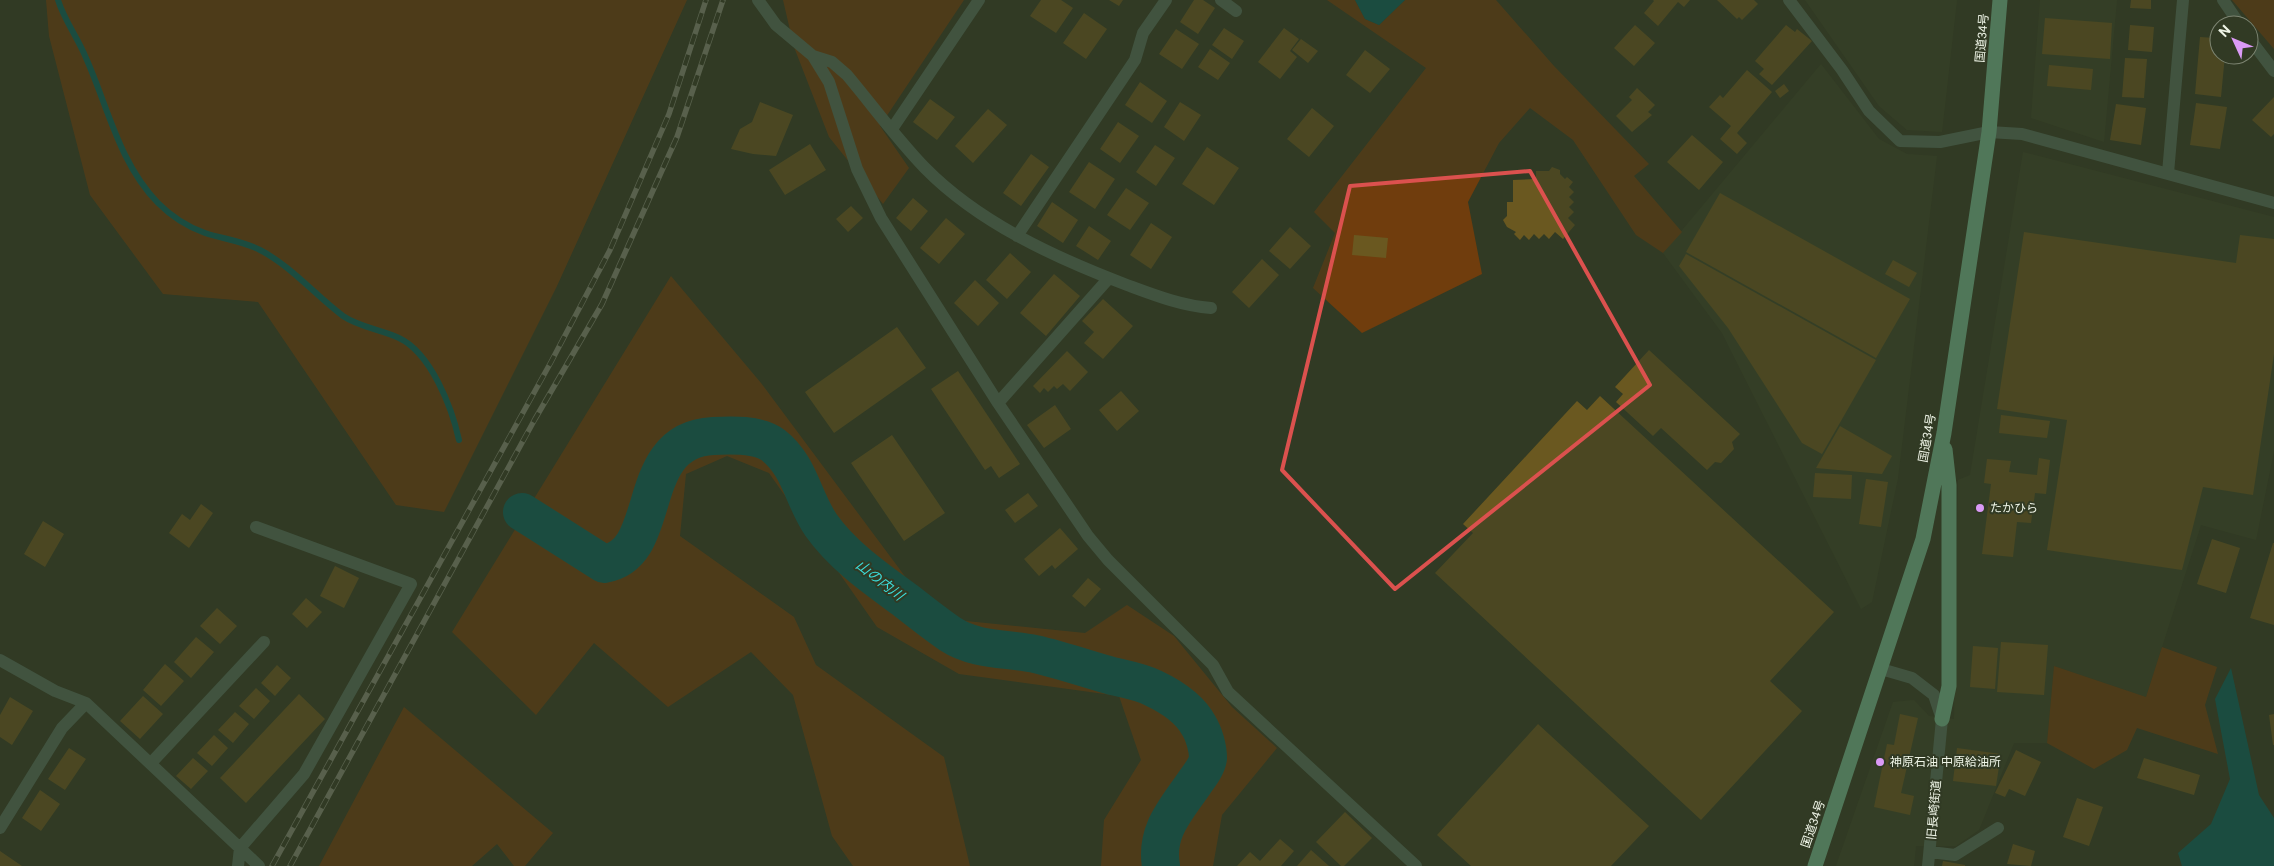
<svg xmlns="http://www.w3.org/2000/svg" width="2274" height="866" font-family="Roboto,'Noto Sans JP',sans-serif">
<rect width="100%" height="100%" fill="#313a24"/>
<path fill="#394428" d="M1805,0H1957L1942,132L1907,130L1879,106Z
M2040,0H2117L2104,142L2031,118Z
M1821,64L1879,139L1907,154L1937,156L1898,478L1872,602L1861,609L1722,333L1663,253Z
M2023,152L2274,217V451L2256,540L2201,525L2146,697L2054,666L2047,743H2014L1979,830L1956,846H1916L1914,866H1836L1893,702L1914,700L1929,716L1954,719L1958,480L1970,475Z"/>
<path fill="#703d0d" d="M46,0H687L557,286L444,512L396,505L258,302L163,294L90,195L49,36Z
M783,0H964L880,126L909,168L883,204L829,137L794,47Z
M1327,0H1355L1365,19L1379,25L1405,0H1496L1554,66L1649,164L1634,176L1682,232L1663,253L1636,235L1573,140L1530,108L1499,143L1468,202L1482,274L1362,333L1313,288L1335,233L1314,212L1426,68Z
M2232,0H2274V49Z
M671,276L761,383L936,618L1085,633L1127,605L1174,636L1232,707L1277,748L1222,815L1213,866H1101L1104,820L1141,760L1119,696L959,674L877,627L769,473L727,456L686,474L680,536L794,617L816,665L944,757L970,866H853L832,836L793,695L751,652L668,707L594,643L536,715L452,632Z
M2162,647L2217,667L2205,705L2218,754L2137,728L2127,750L2094,769L2047,743L2054,666L2146,697Z
M404,707L553,833L525,866H514L497,844L472,866H319Z"/>
<path fill="#006363" d="M1355,0H1405L1379,25L1365,19Z
M2231,668L2259,795L2274,818V866H2182L2178,853L2211,824L2230,779L2215,699Z"/>
<g fill="none" stroke-linecap="round" stroke-linejoin="round">
<path stroke="#006363" stroke-width="6" d="M58,0C64,20 78,38 86,58C108,107 119,163 158,203C171,216 188,227 205,233C223,239 243,241 260,250C291,266 315,295 343,316C359,327 382,330 399,338C431,353 452,408 459,440"/>
<path stroke="#006363" stroke-width="38" d="M522,512L604,564C666,554 631,440 713,436C732,435 758,434 773,445C800,466 803,499 821,525C843,556 875,578 905,600C919,611 934,623 950,634C976,651 1006,648 1035,654C1061,660 1087,669 1112,676C1125,679 1141,682 1153,688C1170,696 1190,709 1199,726C1204,734 1208,748 1208,758C1207,766 1200,775 1195,782C1176,810 1155,831 1161,866"/>
</g>
<path fill="#6a5820" d="M1041,0H1061L1073,8L1056,33L1030,16Z
M1109,0H1123L1119,6Z
M1194,0H1203L1215,8L1198,34L1180,22Z
M1653,0H1690L1684,7L1678,2L1658,26L1644,13L1654,1Z
M1717,0H1754L1758,4L1742,20L1739,17L1737,19Z
M2131,0H2151V9L2130,8Z
M1084,13L1107,29L1086,59L1063,43Z
M2045,18L2112,23L2110,59L2042,54Z
M1635,25L1655,43L1634,66L1614,48Z
M1786,25L1795,32L1797,29L1812,41L1772,85L1759,74L1764,69L1755,61Z
M2130,25L2154,27L2152,52L2128,50Z
M1224,28L1244,41L1232,59L1212,45Z
M1284,28L1299,39L1290,51L1297,57L1280,79L1258,62Z
M1176,29L1199,44L1182,69L1159,54Z
M2200,37L2216,38L2215,46H2219V55H2225L2221,97L2195,94Z
M1301,39L1318,51L1308,63L1292,50Z
M1210,49L1230,63L1218,80L1198,67Z
M1365,50L1390,69L1370,93L1346,75Z
M2125,58L2147,59L2144,98L2122,97Z
M2049,65L2093,69L2091,90L2047,86Z
M1747,70L1772,92L1737,133L1747,143L1737,154L1720,139L1731,126L1709,107L1720,95L1723,98Z
M1140,82L1167,101L1152,123L1125,105Z
M1784,84L1789,91L1780,98L1775,91Z
M1637,88L1655,105L1648,112L1652,115L1632,132L1616,116L1632,100L1629,97Z
M2274,97V134L2271,137L2252,120Z
M930,99L955,117L937,140L913,122Z
M760,102L793,115L776,156L753,154L731,149L740,129L752,122Z
M1180,102L1201,115L1184,141L1164,127Z
M2196,103L2227,107L2220,149L2190,145Z
M2116,104L2146,108L2141,145L2110,140Z
M1312,108L1334,126L1309,157L1287,139Z
M988,109L1007,125L973,163L955,146Z
M1118,122L1139,136L1120,163L1100,149Z
M1692,135L1723,162L1699,190L1667,162Z
M810,144L826,170L785,195L769,170Z
M1155,145L1175,158L1156,186L1136,172Z
M1207,147L1239,168L1214,205L1182,184Z
M1031,154L1049,167L1021,206L1003,193Z
M1089,162L1115,179L1095,209L1069,192Z
M1552,167L1560,170V174L1565,179L1567,177L1573,182L1569,187L1574,192L1569,197L1574,202L1569,207L1574,212L1568,218L1575,225L1563,239L1555,232L1549,239L1544,234L1539,239L1534,234L1529,240L1524,235L1520,240L1514,234L1516,232L1507,227L1503,220L1507,216V202H1513V180L1536,179V171H1549Z
M1126,188L1149,203L1130,230L1107,215Z
M1720,193L1910,299L1876,358L1686,252Z
M913,198L928,211L911,231L896,218Z
M1052,202L1078,220L1063,243L1037,226Z
M851,206L863,218L848,232L836,219Z
M946,218L965,234L939,264L920,248Z
M1151,223L1172,237L1151,269L1130,255Z
M1089,226L1111,241L1098,260L1076,246Z
M1290,227L1311,246L1290,269L1269,251Z
M2024,232L2236,263L2240,235L2274,239V354L2253,495L2203,487L2182,570L2047,550L2067,420L1997,409Z
M1354,235L1388,238L1386,258L1352,255Z
M1010,253L1031,272L1007,299L986,280Z
M1686,254L1876,360L1822,454L1802,443L1728,328L1679,266Z
M1262,259L1279,275L1249,308L1232,292Z
M1893,260L1917,273L1909,287L1885,274Z
M1054,274L1080,296L1046,336L1020,313Z
M975,280L999,303L978,326L954,303Z
M1103,299L1133,326L1103,359L1084,343L1094,332L1082,321Z
M897,327L926,368L834,433L805,392Z
M1649,350L1740,434L1732,442L1734,449L1721,463L1715,462L1707,470L1661,428L1653,436L1616,402L1623,394L1615,387Z
M1067,351L1088,372L1070,391L1063,384L1057,389L1054,386L1048,392L1044,388L1040,393L1033,386Z
M958,371L1020,464L999,478L991,466L985,470L931,389Z
M1121,391L1139,411L1117,431L1099,410Z
M1600,396L1834,612L1770,681L1802,711L1701,820L1435,573L1473,533L1463,524L1577,401L1587,410Z
M1055,405L1071,429L1044,448L1027,425Z
M2001,415L2050,421L2047,438L1999,433Z
M1840,426L1892,456L1882,474L1816,468Z
M892,435L945,513L904,541L851,463Z
M2039,458L2050,460L2046,494L2035,493L2031,523L2017,522L2013,557L1982,554L1991,484L1984,483L1987,459L2011,461L2009,472L2037,475Z
M1815,473L1852,475L1851,499L1813,497Z
M1866,479L1888,482L1881,527L1859,524Z
M1028,493L1038,506L1015,523L1005,510Z
M201,504L213,513L189,548L169,533L182,514L190,520Z
M43,521L64,534L45,567L24,554Z
M1060,528L1078,549L1055,569L1052,565L1039,576L1024,559Z
M2212,539L2240,548L2226,593L2197,584Z
M2273,543H2274V625L2250,618Z
M335,566L359,578L344,608L320,596Z
M1088,578L1101,589L1085,607L1072,596Z
M306,598L322,612L307,628L292,614Z
M217,608L237,626L220,644L200,626Z
M196,637L214,652L191,678L174,662Z
M2001,642L2048,645L2044,695L1997,692Z
M1973,646L1998,648L1995,689L1970,687Z
M165,664L184,681L161,706L143,690Z
M277,665L291,678L275,696L261,683Z
M256,688L270,701L254,719L239,706Z
M299,694L325,719L246,803L220,778Z
M143,696L163,714L140,739L120,721Z
M10,697L33,711L12,745L0,737V715Z
M235,712L249,724L233,743L218,730Z
M1900,714L1918,718L1901,793L1914,796L1910,815L1874,807L1887,744L1894,745Z
M2274,714V745H2273L2269,715Z
M1538,724L1649,826L1611,866H1471L1437,835Z
M214,735L228,748L212,766L197,753Z
M69,748L86,759L65,790L48,779Z
M1957,748L2001,754L1996,786L1953,781Z
M2016,750L2041,762L2025,796L2009,789L2005,797L1995,793Z
M193,758L208,771L191,789L176,776Z
M2144,758L2200,775L2194,795L2137,778Z
M40,790L60,804L41,831L22,818Z
M2077,798L2103,807L2089,846L2063,837Z
M1345,812L1372,838L1344,866H1341L1316,842Z
M1280,839L1294,851L1281,866H1237L1250,852L1260,861Z
M2013,844L2035,851L2031,866L2007,864Z
M1311,850L1329,866H1297Z
M0,851L22,866H0Z
M1943,861L1965,865V866H1942Z"/>
<g fill="none" stroke-linecap="round" stroke-linejoin="round">
<path stroke="#547261" stroke-width="12" d="M758,0L776,25L813,56L829,82L857,169L881,218L998,403L1088,536L1108,560L1213,665L1228,692L1416,866
M1221,0L1236,11
M1789,0L1842,70L1869,111L1900,141L1940,142L1989,132L2022,134L2274,203
M2223,0L2240,25
M2249,38L2274,71
M813,56L832,62L847,75C873,106 897,139 925,168C979,223 1056,258 1127,285C1154,295 1182,306 1211,308
M892,129L979,0
M2168,173L2183,0
M1017,236L1135,60L1143,33L1166,0
M998,403L1109,278
M0,660L55,691L86,703L259,866
M1881,669L1912,678L1934,695L1942,719L1928,866
M151,763L264,642
M0,828L62,728L86,703
M1930,852L1955,855L1998,828
M238,866L240,848L304,774L411,584L256,527"/>
<path stroke="#75c29a" stroke-width="15" d="M1942,719L1949,686V485L1945,449
M1815,866L1923,539L1944,433L1989,132L2000,0"/>
<g stroke="#878f7c" stroke-width="5.5">
<path id="rail" d="M272,866L551,362L610,250L669,114L706,0
M290,866L535,419L602,304L677,137L723,0"/>
</g>
<use href="#rail" stroke="#313a24" stroke-width="4" stroke-dasharray="11" stroke-linecap="butt"/>
</g>
<path d="M0 0H2274V866H0ZM1530,171L1650,385L1395,589L1282,470L1350,186Z" fill="#313a24" fill-opacity=".55" fill-rule="evenodd"/>
<path fill="none" stroke="#db514e" stroke-width="4" stroke-linejoin="round" d="M1530,171L1650,385L1395,589L1282,470L1350,186Z"/>
<g fill="#db9af6" stroke="#313a24" stroke-width="2">
<circle cx="1980" cy="508" r="5"/>
<circle cx="1880" cy="762" r="5"/>
</g>
<g text-anchor="middle" stroke-width="4" stroke-linejoin="round" paint-order="stroke">
<g font-size="12" fill="#eff5e7" stroke="#313a24">
<text transform="translate(1982 38) rotate(-85)" y="4">国道34号</text>
<text transform="translate(1927 438) rotate(-80)" y="4">国道34号</text>
<text transform="translate(1934 810) rotate(-85)" y="4">旧長崎街道</text>
<text transform="translate(1813 824) rotate(-71)" y="4">国道34号</text>
</g>
<g font-size="12" fill="#eff5e7" stroke="#313a24" text-anchor="start">
<text x="1990" y="512">たかひら</text>
<text x="1890" y="766">神原石油 中原給油所</text>
</g>
<g font-size="14" font-style="italic" fill="#3bdcda" stroke="#313a24">
<text transform="translate(880 580) rotate(38)" y="5">山の内川</text>
</g>
</g>
<g transform="translate(2234 40) rotate(314)"><circle r="24" fill="#313a24" stroke="#7d8572"/>
<path d="M0-4L9 19L0 12L-9 19Z" fill="#db9af6"/>
<text y="-8" font-size="14" font-weight="bold" text-anchor="middle" fill="#eff5e7">N</text>
</g>
</svg>
